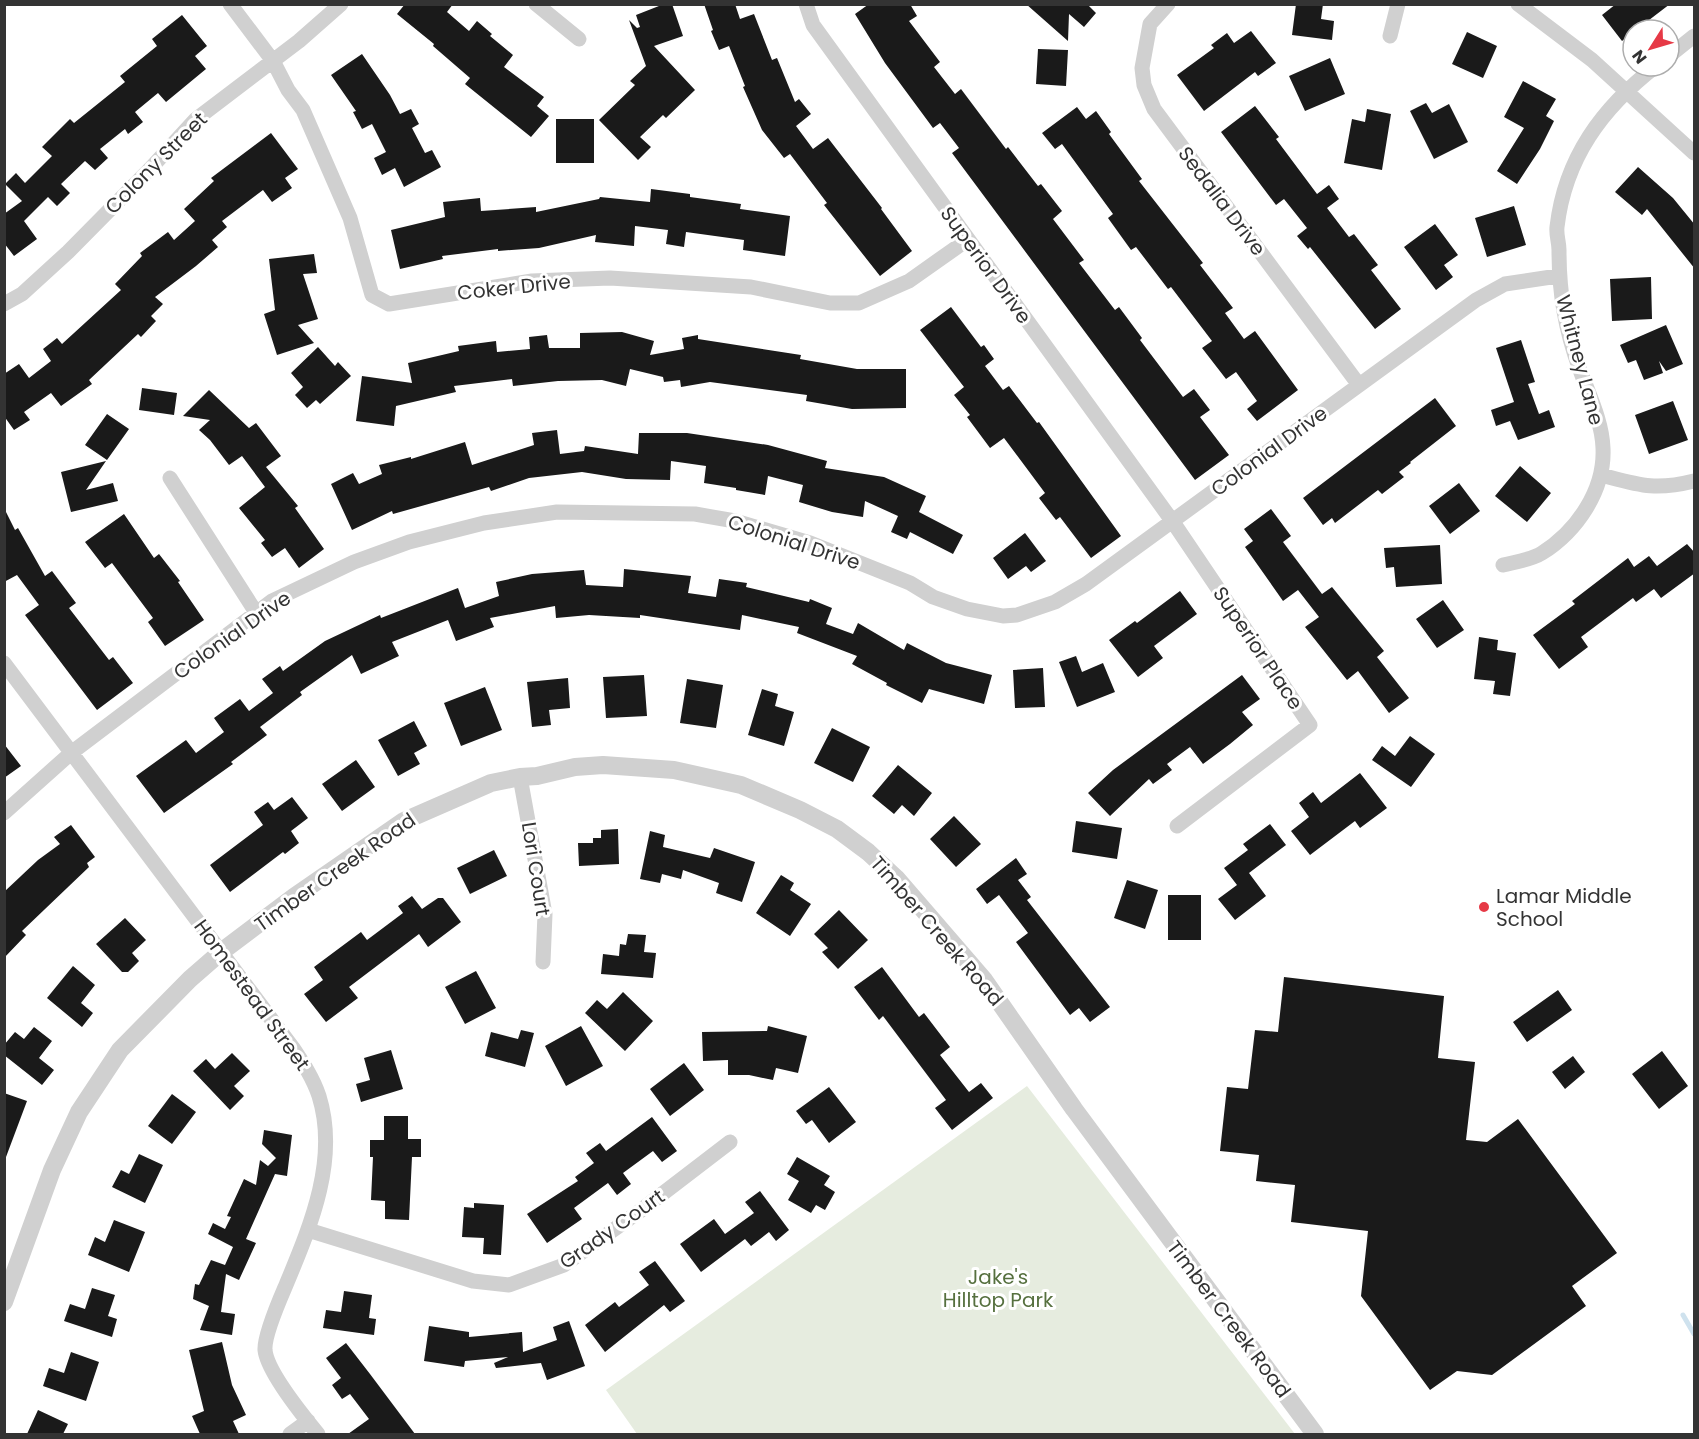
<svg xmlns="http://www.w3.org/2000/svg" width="1699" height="1439" font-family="Poppins,sans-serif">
<rect width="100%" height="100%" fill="#fff"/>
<path fill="#e6ecdf" d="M1027,1086L1295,1434H637L606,1390Z"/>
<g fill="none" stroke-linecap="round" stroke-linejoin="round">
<path stroke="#cfe2ee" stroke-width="5" d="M1683,1315L1694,1334"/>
</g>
<path fill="#1a1a1a" d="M405,4H453L447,12L469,31L477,21L492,34L490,36L513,55L504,67L544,97L537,106L549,116L531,137L465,84L470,78L433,46L434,44L397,14Z
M664,4H672L683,36L654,46L695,90L666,118L663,115L640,137L651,147L638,160L599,120L635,85L630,81L646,66L629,20L637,28L640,27L636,15Z
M704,4H735L740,19L754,14L772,60L777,58L795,102L799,99L811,114L796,126L813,149L828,138L882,208L881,209L912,251L880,276L824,205L827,203L790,154L784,158L762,130L743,87L745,86L729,46L719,50L711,31L713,30Z
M869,4H910L917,16L909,21L940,62L934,67L955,94L961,89L1006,149L1008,147L1038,186L1041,184L1062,211L1053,219L1084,260L1079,263L1115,310L1119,307L1142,338L1140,340L1183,397L1194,389L1210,410L1200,417L1229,455L1195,480L952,153L959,148L940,123L933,128L885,63L855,14Z
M1026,4H1087L1096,13L1084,27L1069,14L1068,41Z
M1296,4H1323L1321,19L1334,21L1332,40L1292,35Z
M1616,4H1670L1636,30H1633V32L1622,41L1602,15Z
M182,15L207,46L195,56L206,69L166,102L158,93L135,112L143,122L128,134L125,129L100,149L108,158L95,170L85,161L61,184L70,193L57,206L48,197L24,221L37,239L14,256L4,243V214L22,201L5,184L16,173L25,183L52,156L42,147L70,119L74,123L125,82L120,76L157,46L152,39Z
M1251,31L1276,63L1258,76L1255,72L1204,111L1177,75L1214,48L1211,45L1227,33L1234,43Z
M1467,32L1497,46L1483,78L1452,64Z
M1038,49L1068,50L1066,86L1036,84Z
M362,54L390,95L400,114L411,109L419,124L412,128L425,153L432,150L441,167L404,187L395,168L382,175L374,158L386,152L372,124L362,129L353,112L356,111L331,75Z
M1330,58L1345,94L1305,111L1289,76Z
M1523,81L1556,99L1546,116L1554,121L1540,149L1517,184L1497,171L1524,128L1504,117Z
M1426,103L1432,113L1449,104L1468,142L1434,159L1410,111Z
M1255,106L1279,137L1276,139L1317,194L1329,185L1339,199L1327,208L1349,237L1354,234L1378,265L1371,270L1401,309L1375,329L1310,247L1308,249L1297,236L1307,228L1284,199L1276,205L1221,132Z
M1077,107L1086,119L1096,111L1111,132L1109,134L1142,179L1139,181L1203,263L1200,265L1233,308L1225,313L1244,339L1255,331L1298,390L1257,421L1247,409L1257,401L1236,372L1226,379L1202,348L1212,341L1171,287L1168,289L1136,247L1131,250L1108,218L1113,214L1062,144L1055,149L1042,133Z
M1367,109L1391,114L1382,170L1344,163L1352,119L1365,122Z
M556,119H594V163H556Z
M271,133L298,169L285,178L292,188L272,202L263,190L222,221L227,227L212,240L218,247L196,266L155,297L163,304L151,316L156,321L141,337L138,334L89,380L92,384L61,406L51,393L24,412L30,420L14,430L4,416V374L19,364L29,378L51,361L43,349L57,338L62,344L121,290L115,284L142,256L140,253L168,232L174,240L195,221L184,209L214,181L211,178Z
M1638,167L1673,198L1695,225V269L1647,209L1642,215L1615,192Z
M651,189L690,194V197L741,204L740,209L790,216L785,256L743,250L744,240L686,232L684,247L666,244L668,230L635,226L634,246L595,242L596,235L539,248L498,251V249L442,256L443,259L400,269L391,230L445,217L443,202L480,198L481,211L536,207V212L599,199L600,197L650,202Z
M1514,206L1526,245L1487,257L1475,218Z
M1435,224L1458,255L1444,265L1453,277L1436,290L1404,247Z
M314,254L317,273L303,274L318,319L298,325L314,343L277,355L264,314L275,310L269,259Z
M1651,277L1652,319L1612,321L1610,279Z
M951,307L981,347L984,345L994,359L985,366L1003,390L1009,386L1037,423L1039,422L1121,536L1091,558L1060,517L1056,520L1039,498L1045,493L1004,438L990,448L967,417L970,415L954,395L964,387L920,330Z
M1666,325L1683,364L1666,371L1659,361L1663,373L1644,380L1636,360L1628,363L1620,345Z
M622,332L654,341L650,355L684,349L682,338L698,335V339L801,355L800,359L857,369H906V408L852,409L806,401L807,395L710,382L681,387L680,380L664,382L663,377L630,369L626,386L602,380L558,381L513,386L512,379L454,386L456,392L396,406L394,426L356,421L362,376L412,383L408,363L459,351L458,346L496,341L497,352L530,349L529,337L547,335L549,348H580V333Z
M1521,340L1535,382L1528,384L1539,414L1549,410L1555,427L1518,440L1510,421L1496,426L1491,410L1514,402L1496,348Z
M318,347L335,366L338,362L351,376L320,404L316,400L307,408L295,395L303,387L291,373Z
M142,388L177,393L174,415L139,410Z
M209,390L249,428L256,423L281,456L266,467L298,506L295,508L324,549L299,568L285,548L272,557L261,543L265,540L239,508L265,487L242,456L229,465L210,440L199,430L210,420L183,416Z
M1435,398L1456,426L1410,462L1411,463L1399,472L1404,477L1382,494L1378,490L1335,523L1332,518L1323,525L1303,498Z
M1673,401L1688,440L1649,454L1635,415Z
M107,414L129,429L107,460L85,445Z
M557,430L560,454L584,451L585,446L638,454L639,433H687L768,445L827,461L825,468L884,477L926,496L919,512L963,535L953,554L910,532L907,539L891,532L898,516L865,501L863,517L832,512L799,502L803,485L768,476L765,495L736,490V488L704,483L706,466L671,461L670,480L626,479L582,472L529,478L491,491L489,487L393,514L392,511L352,530L331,484L353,473L359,484L382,474L379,465L411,457V459L465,442L472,465L534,445L532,433Z
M106,461L86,490L113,483L118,501L71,512L61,472Z
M1520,466L1551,493L1527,522L1495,496Z
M1459,483L1480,511L1450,534L1429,506Z
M4,508L15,530L18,528L45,576L52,571L76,603L69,608L109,660L113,657L133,683L97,710L25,615L39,605L17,575L4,582Z
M1271,509L1291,536L1283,542L1322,594L1332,587L1384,651L1377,657L1409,698L1389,713L1358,671L1347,680L1305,627L1319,617L1298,590L1283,601L1245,547L1253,541L1244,529Z
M124,514L154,558L159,554L180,581L178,582L204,620L165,646L148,622L153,618L112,563L105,568L85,542Z
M1025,533L1046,561L1031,572L1026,566L1008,579L993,558Z
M1687,544L1695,553V573L1661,598L1654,589L1636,602L1633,598L1581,637L1588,647L1559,669L1533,635L1575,604L1572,601L1628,558L1634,567L1649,556L1657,566Z
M1440,545L1442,584L1396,587L1394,567L1386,568L1384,548Z
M624,569L691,576L688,593L716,597L719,579L747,583L746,587L809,602L810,599L832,608L826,624L853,634L858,623L904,650L907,643L946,663L992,675L984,704L929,689L922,703L886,685L887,683L852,664L857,656L797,633L799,627L742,615L740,630L640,615V618L589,615L556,618L555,606L490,618L494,627L456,641L448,620L392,642L399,656L361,674L352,655L300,692L302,695L260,727L267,735L231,762L233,764L164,813L136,776L186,740L196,753L224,732L214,718L240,699L249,711L273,693L262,679L280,666L283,671L325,641L380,615L381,618L458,588L465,608L499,596L496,582L532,574L584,570L586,585L623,587Z
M1180,591L1197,614L1154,646L1163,658L1138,677L1109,640L1135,621L1137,623Z
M1443,600L1464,630L1437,648L1416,619Z
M1479,637L1498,640L1497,650L1516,653L1510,696L1493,694L1495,681L1474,679Z
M1076,656L1082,672L1103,663L1115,692L1077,707L1059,662Z
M1043,668L1045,707L1015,708L1013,670Z
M644,675L647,716L606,718L603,677Z
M1242,675L1260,699L1242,712L1253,725L1230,744L1203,764L1190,747L1167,764L1172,770L1153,784L1149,779L1110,816L1088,793L1113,770Z
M568,678L570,708L549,710L551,725L532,727L527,682Z
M687,679L723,685L716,728L680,723Z
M485,687L502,730L461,746L444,703Z
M762,689L778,694L775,706L794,712L784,746L748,735Z
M414,721L427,746L414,753L420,764L398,776L378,740Z
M832,728L870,747L853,782L814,763Z
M1410,736L1435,754L1411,787L1372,760L1382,746L1395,756Z
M4,744L21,766L4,778Z
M356,760L375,787L342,811L322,784Z
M898,765L932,793L914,816L902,805L894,814L872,796Z
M1360,773L1387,808L1360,828L1355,821L1310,855L1291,831L1309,817L1299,803L1313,792L1321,803Z
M292,797L308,818L291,831L299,843L285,854L283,852L230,892L210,865L263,825L254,812L268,802L274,810Z
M954,816L981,844L956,867L930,839Z
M1076,821L1122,828L1117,859L1072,852Z
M1270,824L1286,845L1249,873L1266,896L1235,920L1218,899L1237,885L1224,868L1248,850L1243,844Z
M71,825L95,857L87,863L89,867L22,931L26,935L4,958V892L38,860L60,844L54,837Z
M618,829L619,864L579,866L578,843H593V838H601V830Z
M650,831L665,835L663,847L710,858L714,848L755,862L742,902L716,893L719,883L683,870L681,879L662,874L660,883L640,879Z
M494,850L507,876L470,894L457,868Z
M1016,858L1027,874L1018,880L1031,897L1027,900L1110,1007L1090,1022L1079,1008L1070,1015L1016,942L1028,933L999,895L987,904L976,889Z
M781,875L794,883L790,890L811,904L790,936L756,913Z
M1127,880L1158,890L1145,929L1114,918Z
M1168,895H1201V940H1168Z
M412,896L422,909L438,898H443L461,922L428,947L419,934L349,987L358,998L326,1022L304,994L323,980L314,967L361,932L367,940L403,913L398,906Z
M839,910L868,940L838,969L822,952L828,948L814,934Z
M125,918L146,940L132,953L139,961L128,972H122L96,944Z
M628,934L646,935L644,952L656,953L653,978L601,974L603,954L619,956L620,944L626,945Z
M73,966L95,985L81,1003L93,1013L82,1027L47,998Z
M882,967L919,1017L924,1013L950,1047L940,1055L969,1092L981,1083L993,1098L952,1130L935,1108L946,1100L883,1016L879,1020L854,987Z
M476,971L496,1008L465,1024L445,987Z
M1284,977L1444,996L1438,1058L1475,1062L1466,1140L1487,1142L1518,1119L1617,1253L1572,1286L1586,1306L1492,1375L1457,1371L1430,1390L1361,1296L1368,1231L1291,1222L1295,1185L1256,1181L1259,1155L1220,1151L1227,1087L1248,1089L1255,1030L1278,1032Z
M1558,990L1572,1010L1527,1042L1513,1022Z
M623,992L653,1021L625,1051L585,1013L597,1000L607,1009Z
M581,1026L603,1066L566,1086L545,1046Z
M768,1026L807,1036L798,1073L776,1068L773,1080L749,1075H728V1060L703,1061L702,1032L767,1031Z
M34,1027L52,1041L39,1058L54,1070L42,1085L4,1055V1045L15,1032L24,1039Z
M521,1030L534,1033L525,1067L485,1056L491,1032L518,1039Z
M391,1050L403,1089L361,1102L356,1084L370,1080L364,1058Z
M1662,1051L1688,1086L1659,1109L1632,1074Z
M232,1053L250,1071L234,1086L244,1096L230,1110L193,1071L206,1059L215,1069Z
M1573,1056L1585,1072L1565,1089L1552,1072Z
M684,1063L704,1090L670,1116L650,1089Z
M829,1087L856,1122L829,1143L812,1120L806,1124L796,1111Z
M4,1093L27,1101L6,1157H4Z
M172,1094L196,1112L172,1144L148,1126Z
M384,1116H408V1139H421V1157H412L409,1220L385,1219V1201L371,1200L373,1157H370V1140H384Z
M652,1117L677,1151L662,1162L653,1151L623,1173L631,1184L617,1195L608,1183L574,1208L582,1219L547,1243L527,1214L578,1181L575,1177L594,1163L586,1153L600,1143L606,1151Z
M264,1130L292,1135L287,1176L275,1174L246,1239L256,1243L239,1280L226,1274L221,1312L235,1314L232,1335L200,1330L209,1306L193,1299L195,1284L199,1285L211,1260L225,1265L233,1247L208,1234L213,1223L225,1229L231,1217L227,1216L244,1179L256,1185L260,1160L268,1166L276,1158L262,1144Z
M139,1154L163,1165L145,1203L112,1187L121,1170L129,1174Z
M797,1157L830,1176L824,1185L835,1192L825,1210L816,1205L811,1213L788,1200L799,1181L787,1174Z
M760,1191L789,1230L776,1241L769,1232L751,1246L745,1239L701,1272L680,1244L714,1219L725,1234L754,1213L745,1202Z
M474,1203L504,1205L501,1255L483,1254L484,1238L462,1237L464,1207L474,1208Z
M114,1220L145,1232L129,1272L88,1255L95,1237L105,1242Z
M655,1261L685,1301L670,1312L664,1305L605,1352L585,1325L615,1302L619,1307L649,1285L639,1272Z
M92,1288L115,1295L108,1316L117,1319L112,1337L64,1321L70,1304L85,1309Z
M344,1291L372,1295L369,1318L376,1319L374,1335L323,1328L326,1310L341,1312Z
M569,1321L585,1366L547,1380L541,1363L496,1368L494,1363L508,1357L465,1361L464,1367L424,1361L429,1326L469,1332V1337L522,1332L523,1352L557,1340L553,1327Z
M222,1342L232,1385L246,1415L233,1421L239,1434H200L192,1416L204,1411L189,1350Z
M346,1343L370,1374L415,1434H348L369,1419L350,1394L342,1399L332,1385L341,1378L326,1358Z
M71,1352L99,1362L86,1401L43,1386L49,1368L64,1373Z
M38,1410L68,1424L63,1434H27Z"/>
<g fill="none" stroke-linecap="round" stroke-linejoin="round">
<path stroke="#d0d0d0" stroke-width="15" d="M230,4L273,61L288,90L303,110L350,218L372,295L389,304L532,281L610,278L751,287L830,303H859L909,281L967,240
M536,4L579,39
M806,4L813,25L1173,522L1310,725L1177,826
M1168,4L1150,24L1142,68L1144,85L1154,109L1359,385
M1518,4L1592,60L1694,153
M1390,36L1398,4
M1669,56L1694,36
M4,304L22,294L68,252L150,169L195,120L299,41L341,4
M1601,475C1639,485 1654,491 1694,481
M170,478L257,614
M1503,565C1515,562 1531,560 1542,553C1577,531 1605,490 1603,448C1602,421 1589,395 1580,370C1565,329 1559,293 1559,250C1559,242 1556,235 1557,227C1565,158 1602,108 1656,66
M4,663L293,1048C303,1063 313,1078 319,1096C339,1160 310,1227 286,1285C280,1299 264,1335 265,1350C267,1371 304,1417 318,1434
M520,777L545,914L543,962
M4,813L71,753L272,601L354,562L409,542L484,523L557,512L695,514L735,521L810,543L910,583L933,597L967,609L1003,616L1017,615L1055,602L1086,584L1476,300L1505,284L1558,276
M308,1230L473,1281L509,1285L564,1265L640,1211L730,1142
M290,1434L308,1421"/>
<path stroke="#d0d0d0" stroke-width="18" d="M4,1302L52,1170L79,1112L120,1050L190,979L221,952L294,897L404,821L491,783L520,777L537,776L575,767L603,765L674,770L741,785L800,810L837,829L868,852L896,878L984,980L1074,1109L1315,1434"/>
</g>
<circle fill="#e63946" stroke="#fff" stroke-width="2" cx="1484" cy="907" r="6"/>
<g text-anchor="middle" stroke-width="6" stroke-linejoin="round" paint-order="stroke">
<g font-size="20" fill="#333" stroke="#fff">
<text transform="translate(156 163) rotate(-45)" y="7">Colony Street</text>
<text transform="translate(1222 201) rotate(53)" y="7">Sedalia Drive</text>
<text transform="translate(986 265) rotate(54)" y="7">Superior Drive</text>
<text transform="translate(514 287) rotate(-6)" y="7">Coker Drive</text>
<text transform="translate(1580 360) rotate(75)" y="7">Whitney Lane</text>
<text transform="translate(1269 451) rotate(-36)" y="7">Colonial Drive</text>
<text transform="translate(794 542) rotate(18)" y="7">Colonial Drive</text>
<text transform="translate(232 635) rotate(-35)" y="7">Colonial Drive</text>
<text transform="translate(1258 648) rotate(56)" y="7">Superior Place</text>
<text transform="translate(536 869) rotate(81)" y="7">Lori Court</text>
<text transform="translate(335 872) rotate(-35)" y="7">Timber Creek Road</text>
<text transform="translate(937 931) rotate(49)" y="7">Timber Creek Road</text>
<text transform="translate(252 995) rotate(54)" y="7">Homestead Street</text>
<text transform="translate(612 1229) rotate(-35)" y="7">Grady Court</text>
<text transform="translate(1229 1319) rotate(53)" y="7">Timber Creek Road</text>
</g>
<g font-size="20" fill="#333" stroke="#fff" text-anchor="start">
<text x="1496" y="903">Lamar Middle<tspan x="1496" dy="23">School</tspan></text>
</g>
<g font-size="20" fill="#56703f" stroke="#fff">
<text x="998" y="1284">Jake's<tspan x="998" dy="23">Hilltop Park</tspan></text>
</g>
</g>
<rect width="1699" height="1439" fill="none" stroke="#333333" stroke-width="12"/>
<g transform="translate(1651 48) rotate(233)"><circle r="28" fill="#ffffff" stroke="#adadad" stroke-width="1.5"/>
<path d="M0-4.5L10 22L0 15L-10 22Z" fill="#e63946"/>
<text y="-9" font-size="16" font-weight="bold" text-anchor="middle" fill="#333333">N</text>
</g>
</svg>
